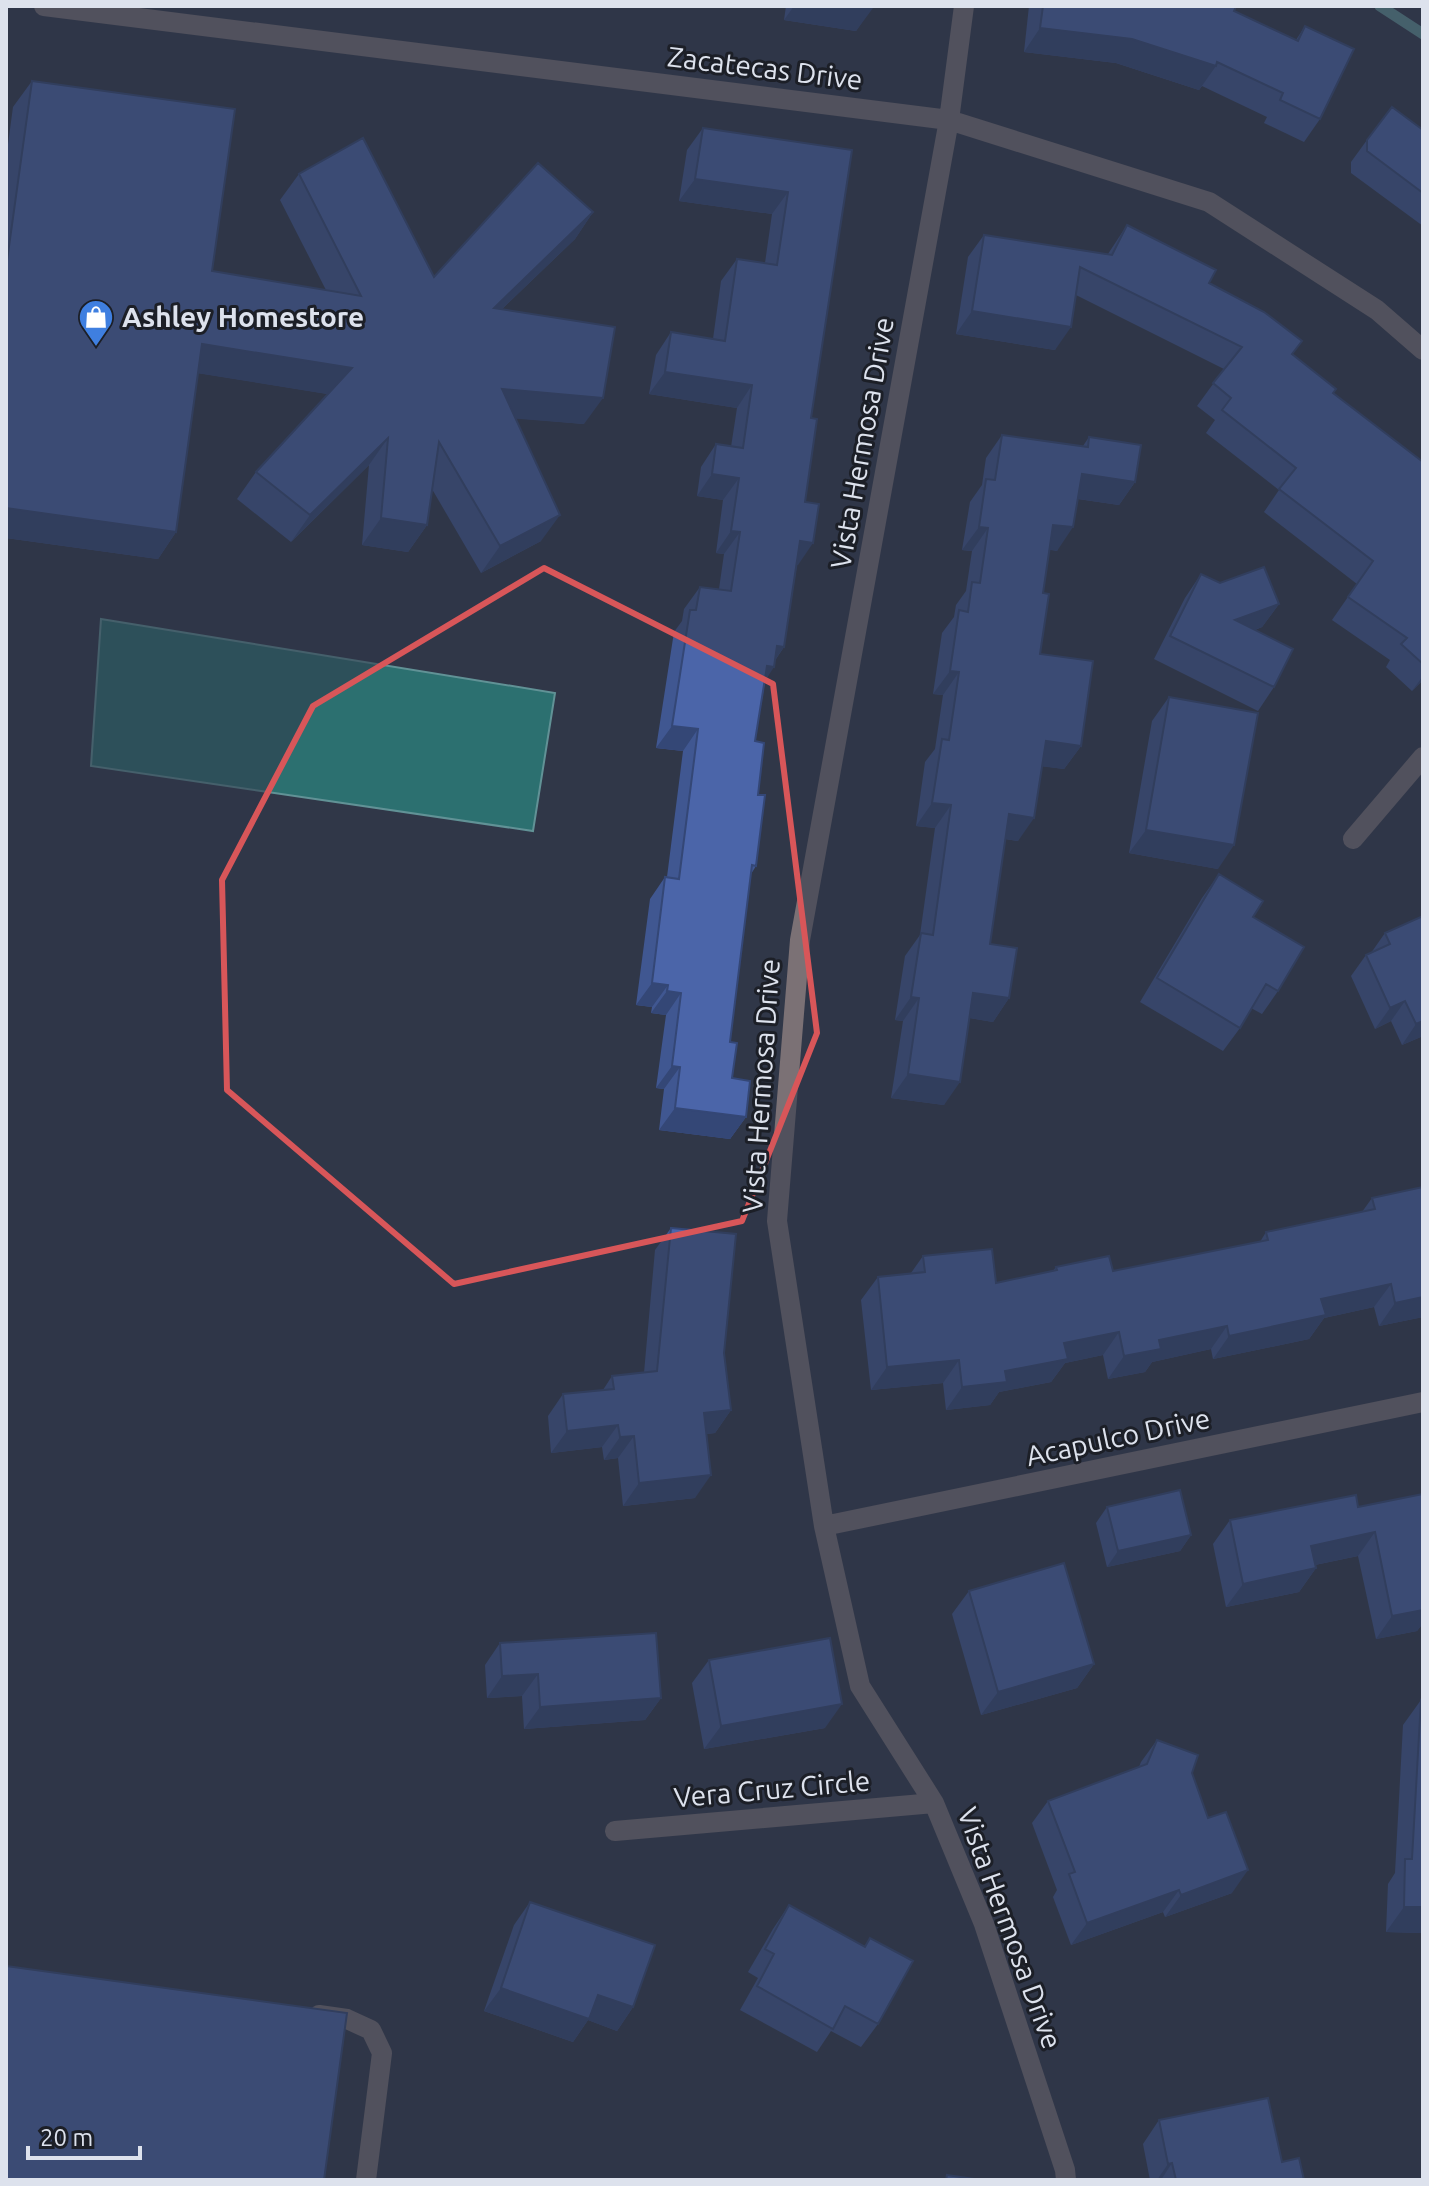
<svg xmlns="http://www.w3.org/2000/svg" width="1429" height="2186" font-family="Ubuntu,sans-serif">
<rect width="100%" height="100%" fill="#303748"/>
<path fill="#2c7070" stroke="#619296" stroke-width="2" d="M101,619L555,693L533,831L91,766Z"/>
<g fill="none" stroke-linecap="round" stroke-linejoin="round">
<path stroke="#619296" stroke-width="11" d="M1380,6L1423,34"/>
<path stroke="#7b7175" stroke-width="20" d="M44,6L949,120L1209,202L1377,310L1423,350
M964,6L949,120L800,940L777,1221L824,1526L860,1686L934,1803L984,1924L1065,2170L1066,2180
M1353,839L1423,757
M824,1526L1423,1402
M615,1831L934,1803
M319,2015L347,2019L371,2030L382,2053L366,2180"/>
</g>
<path fill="#405791" d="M786,6H873L856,31L784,20Z
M1029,6H1236L1234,11L1296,40L1305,26L1320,119L1304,142L1264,123L1267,117L1202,86L1199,90L1116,63L1024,52Z
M32,81L212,271L326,290L280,200L299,174L434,277L593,212L575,239L502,309L584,424L515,418L541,541L481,573L432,489L427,525L408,552L362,545L369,465L291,542L237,499L256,472L328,394L198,373L176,532L158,559L6,538V159L13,107Z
M703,128L852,150L811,418L805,502L798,565H797L784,647L776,659L765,682L755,741L758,795L756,866L751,874L730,1042L732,1078L746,1117L730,1139L659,1130L664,1089L656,1088L666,1015L651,1013L652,1007L636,1005L650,899L665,877H667L683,751L656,748L674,632L682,621L684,609L700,587L719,589L724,554L716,553L723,500L697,496L701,467L716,444L731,447L737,408L649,394L656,355L671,332L713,339L721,281L737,259L765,263L772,214L679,201L687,150Z
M1423,130V226L1351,173V162L1367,140Z
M1127,225L1209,283L1293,354L1333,393L1423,462V683L1421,682L1412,691L1386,667L1390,660L1332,620L1357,584L1264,512L1279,490L1206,433L1215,420L1197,406L1224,369L1076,295L1055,350L956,334L968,257L984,235L1108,254Z
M1002,435L1083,446L1089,437L1135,482L1119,505L1078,499L1057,551L1049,549L1043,593L1040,654L1081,746L1064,769L1042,766L1018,841L1005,839L990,944L1009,998L993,1022L970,1018L944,1105L891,1098L903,1021L895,1020L905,956L920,935L935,828L916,826L925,762L935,749L943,695L933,694L942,633L954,617L956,605L966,591L972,551L962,550L970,502L982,485L986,458Z
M1201,574L1220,583L1279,604L1262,627L1255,630L1274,687L1258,711L1154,659L1185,598Z
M1169,697L1218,869L1129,853L1152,721Z
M1219,874L1253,917L1278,991L1262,1014L1251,1008L1240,1028L1223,1051L1140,1002L1202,898Z
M1423,916V1036L1402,1045L1391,1021L1375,1029L1351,976L1366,955L1371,953L1385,933Z
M1423,1187V1317L1379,1326L1374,1307L1324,1318L1309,1339L1213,1359L1211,1349L1152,1362L1145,1372L1108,1379L1103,1355L1065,1363L1051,1382L999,1392L990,1405L946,1410L943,1383L871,1390L861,1300L878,1277L911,1273L923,1256L996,1283L1053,1271L1056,1267L1113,1271L1260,1242L1266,1232L1362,1212L1372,1198Z
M671,1228L724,1353L731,1410L715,1433L706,1434L695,1498L623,1506L618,1458L604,1460L602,1447L551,1453L548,1416L563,1394L603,1390L612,1376L644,1373L655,1250Z
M1423,1494V1623L1417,1631L1376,1639L1358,1556L1315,1565L1316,1568L1299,1592L1226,1607L1213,1544L1230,1520L1358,1507Z
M1107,1507L1191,1535L1180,1551L1107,1567L1096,1523Z
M969,1591L1094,1664L1077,1688L981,1715L952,1614Z
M500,1643L661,1698L645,1720L524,1729L522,1696L487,1698L485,1665Z
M709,1660L825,1728L704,1749L692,1683Z
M1421,1700L1423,1933L1386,1932L1388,1884L1395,1873L1403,1725Z
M1157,1740L1192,1773L1232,1893L1165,1917L1163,1912L1071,1945L1053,1897L1057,1890L1032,1823L1048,1801L1139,1767L1141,1762Z
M530,1902L633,2007L617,2031L588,2020L573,2042L484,2011L514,1925Z
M789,1905L864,1947L870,1938L878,2024L861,2047L831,2031L817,2052L740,2010L758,1978L748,1972L773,1929Z
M1159,2120L1282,2162L1304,2180H1150L1143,2144Z"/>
<path fill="#344776" d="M794,6H862L873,8L856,31L784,20Z
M1040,28L1132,39L1216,66L1199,90L1116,63L1024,52Z
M695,179L788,192L772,214L679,201Z
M593,212L575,239L476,334L494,308Z
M972,311L1071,327L1055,350L956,334Z
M202,344L352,368L333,395L184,371Z
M665,372L752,385L737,408L649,394Z
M502,389L603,398L584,424L483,416Z
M388,438L369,465L291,542L310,515Z
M712,474L739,478L723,500L697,496Z
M1082,474L1135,482L1119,505L1065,497Z
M6,508L176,532L158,559L6,538Z
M560,515L541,541L481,573L500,546Z
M381,518L427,525L408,552L362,545Z
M1053,525L1073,527L1057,551L1037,548Z
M979,527L988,528L972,551L962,550Z
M731,531L740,532L724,554L716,553Z
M800,541L813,543L798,565L785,563Z
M1279,604L1262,627L1218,643L1235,620Z
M777,646L784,647L770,667H774L759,690L751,689Z
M950,671L959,672L943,695L933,694Z
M1423,676L1421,682L1412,691Z
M672,726L698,729L683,751L656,748Z
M1046,741L1081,746L1064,769L1030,765Z
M932,803L951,805L935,828L916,826Z
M1009,814L1034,818L1018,841L993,837Z
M1146,830L1234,845L1218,869L1129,853Z
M652,983L668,985L652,1007L636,1005Z
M667,991L681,993L666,1015L651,1013Z
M973,993L1009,998L993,1022L957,1016Z
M911,997L919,998L903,1021L895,1020Z
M1405,1001L1391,1021L1375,1029L1390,1008Z
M1423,1021V1036L1402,1045L1416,1024Z
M672,1066L680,1067L664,1089L656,1088Z
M908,1074L960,1082L944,1105L891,1098Z
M675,1108L746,1117L730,1139L659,1130Z
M1391,1284L1374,1307L1324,1318L1309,1339L1213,1359L1229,1336L1321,1299Z
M1423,1297V1317L1379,1326L1395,1303Z
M1227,1326L1211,1349L1152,1362L1145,1372L1108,1379L1124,1356L1159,1340Z
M1119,1332L1103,1355L1065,1363L1051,1382L999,1392L990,1405L946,1410L962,1387L1064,1343Z
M959,1360L943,1383L871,1390L887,1367Z
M731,1410L715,1433L688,1436L704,1413Z
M618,1425L602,1447L551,1453L567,1431Z
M634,1436L618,1458L604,1460L620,1437Z
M711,1475L695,1498L623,1506L639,1483Z
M1375,1532L1358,1556L1295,1569L1311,1546Z
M1191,1535L1180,1551L1107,1567L1118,1551Z
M1316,1568L1299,1592L1226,1607L1243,1584Z
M1423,1606V1623L1417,1631L1376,1639L1392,1616Z
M1094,1664L1077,1688L981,1715L998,1692Z
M538,1674L522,1696L487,1698L502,1676Z
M661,1698L645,1720L524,1729L540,1707Z
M842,1704L825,1728L704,1749L721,1726Z
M1248,1870L1232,1893L1165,1917L1181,1895Z
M1179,1890L1163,1912L1071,1945L1087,1923Z
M1404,1907H1423V1933L1386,1932Z
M501,1988L598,1995L633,2007L617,2031L588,2020L573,2042L484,2011Z
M1172,2163L1161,2180H1157L1168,2164Z"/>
<path fill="#4b65a9" stroke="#344776" stroke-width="2" d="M1043,6H1236L1234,11L1298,41L1305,26L1354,49L1320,119L1280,100L1283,93L1217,62L1216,66L1132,39L1040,28Z
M32,81L235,109L212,271L361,296L299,174L363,138L434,277L538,163L593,212L494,308L615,327L603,398L502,389L560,515L500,546L439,442L427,525L381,518L388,438L310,515L256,472L352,368L202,344L176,532L6,508V268Z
M1392,107L1423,130V193L1367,151V140Z
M703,128L852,150L811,418L817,419L805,502L819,504L813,543L800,541L784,647L777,646L774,667L767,666L755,741L764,743L758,795H765L756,866L752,865L730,1042L737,1043L732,1078L750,1081L746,1117L675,1108L680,1067L672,1066L681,993L667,991L668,985L652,983L665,877L679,879L698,729L672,726L690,610H696L700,587L731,591L740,532L731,531L739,478L712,474L716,444L743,448L752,385L665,372L671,332L725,341L737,259L777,265L788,192L695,179Z
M1127,225L1216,270L1209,283L1264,312L1302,341L1292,354L1336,389L1333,393L1423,462V664L1401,644L1407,638L1348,597L1373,561L1279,489L1296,468L1222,410L1231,398L1213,383L1242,347L1080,267L1071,327L972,311L984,235L1112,255Z
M1002,435L1088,447L1089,437L1141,445L1135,482L1082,474L1073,527L1053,525L1043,593L1049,594L1040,654L1093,661L1081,746L1046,741L1034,818L1009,814L990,944L1017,948L1009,998L973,993L960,1082L908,1074L919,998L911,997L921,933L933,935L951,805L932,803L942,739L949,740L959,672L950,671L959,610L968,612L972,582L980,583L988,528L979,527L986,479L995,480Z
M1264,567L1279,604L1235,620L1293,649L1274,687L1170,636L1201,574L1220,583Z
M1169,697L1258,713L1234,845L1146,830Z
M1219,874L1263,901L1253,917L1304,947L1278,991L1266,984L1240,1028L1157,978Z
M1423,916V1021L1416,1024L1405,1001L1390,1008L1366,955L1390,944L1385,933Z
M1423,1187V1297L1395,1303L1391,1284L1321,1299L1326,1315L1229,1336L1227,1326L1159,1340L1161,1349L1124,1356L1119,1332L1064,1343L1068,1359L1005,1371L1007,1382L962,1387L959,1360L887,1367L878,1277L925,1272L923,1256L992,1249L996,1283L1057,1270L1056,1267L1109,1256L1113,1271L1268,1240L1266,1232L1375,1209L1372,1198Z
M671,1228L736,1234L724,1353L731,1410L704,1413L711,1475L639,1483L634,1436L620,1437L618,1425L567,1431L563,1394L614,1389L612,1376L657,1371Z
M1180,1490L1191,1535L1118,1551L1107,1507Z
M1423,1494V1610L1392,1616L1375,1532L1311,1546L1316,1568L1243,1584L1230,1520L1356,1495L1358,1507Z
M1064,1563L1094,1664L998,1692L969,1591Z
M656,1633L661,1698L540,1707L538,1674L502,1676L500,1643Z
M830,1638L842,1704L721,1726L709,1660Z
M1421,1700L1423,1701V1907H1404L1405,1859H1412Z
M1157,1740L1198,1755L1192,1773L1208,1818L1226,1812L1248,1870L1181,1895L1179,1890L1087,1923L1069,1874L1075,1872L1048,1801L1147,1764Z
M530,1902L655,1945L633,2007L598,1995L589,2019L501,1988Z
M789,1905L865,1947L870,1938L913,1961L878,2024L845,2006L833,2029L757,1986L774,1954L765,1949Z
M6,1966L347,2013L324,2180H6Z
M1268,2098L1282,2162L1299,2158L1304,2180H1176L1172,2163L1168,2164L1159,2120Z
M947,2175L981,2180H946Z"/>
<path d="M0 0H1429V2186H0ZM544,568L773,684L817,1033L742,1221L454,1284L227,1090L222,880L313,706Z" fill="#303748" fill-opacity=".55" fill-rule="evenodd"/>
<path fill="none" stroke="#d85659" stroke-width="6" stroke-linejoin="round" d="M544,568L773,684L817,1033L742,1221L454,1284L227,1090L222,880L313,706Z"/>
<defs>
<g id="shop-pin" transform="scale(1.8)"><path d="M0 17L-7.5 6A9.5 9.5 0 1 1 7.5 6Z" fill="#3f7fe0" stroke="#1c1f27"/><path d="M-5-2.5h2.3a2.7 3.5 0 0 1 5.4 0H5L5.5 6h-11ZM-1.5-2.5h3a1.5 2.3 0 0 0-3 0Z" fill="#fff"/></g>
</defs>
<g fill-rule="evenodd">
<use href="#shop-pin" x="96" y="317"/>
</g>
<g text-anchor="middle" stroke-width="6" stroke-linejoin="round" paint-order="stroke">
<g font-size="28" fill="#dde2ed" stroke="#1c1f27">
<text transform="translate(765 68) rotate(7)" y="10">Zacatecas Drive</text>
<text transform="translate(862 443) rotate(-80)" y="10">Vista Hermosa Drive</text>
<text transform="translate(761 1086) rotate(-86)" y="10">Vista Hermosa Drive</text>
<text transform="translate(1118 1437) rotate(-12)" y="10">Acapulco Drive</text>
<text transform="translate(772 1789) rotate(-5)" y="10">Vera Cruz Circle</text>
<text transform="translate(1010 1928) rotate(70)" y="10">Vista Hermosa Drive</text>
</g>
<g font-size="28" font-weight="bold" fill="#dde2ed" stroke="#1c1f27" text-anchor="start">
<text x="122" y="327">Ashley Homestore</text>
</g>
</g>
<rect width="1429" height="2186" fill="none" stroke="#dde2ed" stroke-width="16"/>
<path d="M28 2146v12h112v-12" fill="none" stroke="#dde2ed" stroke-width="4"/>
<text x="40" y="2146" font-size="24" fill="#dde2ed" stroke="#1c1f27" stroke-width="6" paint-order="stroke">20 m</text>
</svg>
